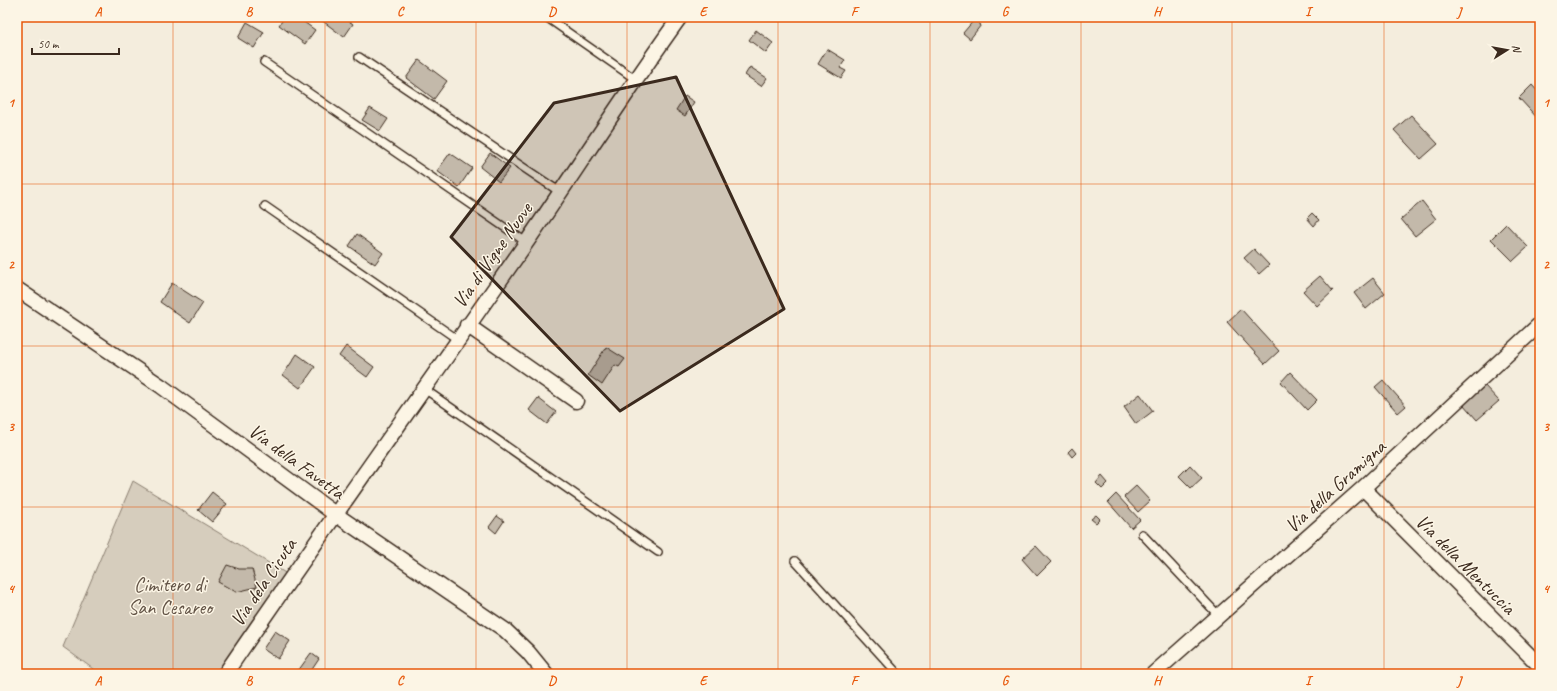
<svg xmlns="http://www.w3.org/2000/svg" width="1557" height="691" font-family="Caveat,sans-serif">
<rect width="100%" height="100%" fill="#f4eddd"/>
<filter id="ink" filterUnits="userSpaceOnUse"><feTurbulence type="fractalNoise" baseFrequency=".025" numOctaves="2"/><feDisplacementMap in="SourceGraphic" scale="8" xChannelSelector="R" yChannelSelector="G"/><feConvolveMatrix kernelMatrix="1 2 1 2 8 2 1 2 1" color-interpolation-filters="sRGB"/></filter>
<g filter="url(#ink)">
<path fill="#d6cdbd" stroke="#887c6e" d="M133,481L287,574L218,674H100L63,647Z"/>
<path fill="#c3b9aa" stroke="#3b2a1e" d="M285,17H297L315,30L305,44L279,25Z
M322,17H343L353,24L344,37L320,19Z
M974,20L981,25L970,39L963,33Z
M247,22L264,32L254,48L238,38Z
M756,30L773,43L766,53L749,40Z
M827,49L845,60L840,68L846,71L841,78L818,64Z
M419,60L447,81L434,99L406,78Z
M750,67L767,78L761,86L745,75Z
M1532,85L1540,94V121L1519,98Z
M685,96L694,102L685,116L676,110Z
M370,108L388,119L380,131L362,120Z
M1411,115L1438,144L1421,159L1394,130Z
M450,153L472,168L459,187L437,171Z
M490,153L510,168L499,182L480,167Z
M1422,201L1436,219L1415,236L1401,219Z
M1312,213L1319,220L1314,226L1307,218Z
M1506,224L1528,247L1513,261L1491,239Z
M357,234L383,253L375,264L349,246Z
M1254,249L1269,265L1259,274L1244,258Z
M1320,276L1333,291L1317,306L1303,291Z
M1373,278L1385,293L1366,309L1354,293Z
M172,283L203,303L190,323L160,302Z
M1241,309L1279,351L1265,364L1227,322Z
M346,346L374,367L367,377L339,356Z
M606,347L625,359L619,367L615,365L602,385L588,375Z
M297,354L315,367L300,388L283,375Z
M1290,372L1317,400L1307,410L1281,382Z
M1383,380L1406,406L1398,413L1375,387Z
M1484,385L1499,401L1477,420L1463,404Z
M1140,394L1153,411L1136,424L1124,407Z
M538,398L556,412L547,424L529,410Z
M1072,448L1076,453L1072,457L1068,452Z
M1190,465L1202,478L1191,488L1179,476Z
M1102,476L1108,483L1102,489L1096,483Z
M1136,486L1150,501L1138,512L1124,497Z
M212,492L227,504L212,522L198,510Z
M1116,494L1140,520L1131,528L1108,502Z
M1096,515L1100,519L1096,523L1091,519Z
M497,516L504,521L496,533L489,527Z
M1036,546L1051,562L1037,576L1022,559Z
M227,565L239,569H252L257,587L236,592L218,582Z
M275,631L290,641L278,659L263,649Z
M311,653L319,659L309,674H302L298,671Z"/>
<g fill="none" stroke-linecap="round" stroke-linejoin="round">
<g stroke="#3b2a1e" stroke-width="10">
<path id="service" d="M546,17L635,79
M17,20L19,17
M359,57L560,192
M264,62L526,242
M265,206L457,339
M423,388L658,552
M1142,534L1219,616
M795,561L898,674"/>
</g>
<g stroke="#3b2a1e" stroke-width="17">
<path id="minor" d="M17,289L161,386L335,514L505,630L528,652L546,674
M467,325L576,401
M1363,488L1540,666
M225,674C323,530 425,389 524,246C576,170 626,92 680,17
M1153,674L1363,488L1540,324"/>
</g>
<use href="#service" stroke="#fcf5e5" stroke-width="7"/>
<use href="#minor" stroke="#fcf5e5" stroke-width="14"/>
</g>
</g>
<path fill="#3b2a1e" fill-opacity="0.2" stroke="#3b2a1e" stroke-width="3" stroke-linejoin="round" d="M676,77L784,309L620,411L451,237L554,103Z"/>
<path fill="none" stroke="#e8590c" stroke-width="1" stroke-opacity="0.55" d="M173,17V674M325,17V674M476,17V674M627,17V674M778,17V674M930,17V674M1081,17V674M1232,17V674M1384,17V674M17,184H1540M17,346H1540M17,507H1540"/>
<g text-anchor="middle" stroke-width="3" stroke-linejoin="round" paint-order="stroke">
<g font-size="20" fill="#3b2a1e" stroke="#fcf5e5">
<text transform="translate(492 255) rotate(-55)" y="7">Via di Vigne Nuove</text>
<text transform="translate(297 461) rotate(36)" y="7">Via della Favetta</text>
<text transform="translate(1335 486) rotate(-42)" y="7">Via della Gramigna</text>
<text transform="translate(1466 564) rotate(45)" y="7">Via della Mentuccia</text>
<text transform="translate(263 582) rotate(-56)" y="7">Via dela Cicuta</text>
</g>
<g font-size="20" fill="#625346" stroke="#fcf5e5">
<text x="170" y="591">Cimitero di<tspan x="170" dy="23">San Cesareo</tspan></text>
</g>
</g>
<rect width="1557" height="691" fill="none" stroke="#fcf5e5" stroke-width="44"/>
<g transform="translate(1507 50) rotate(79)" stroke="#fcf5e5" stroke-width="3" paint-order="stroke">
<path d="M0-3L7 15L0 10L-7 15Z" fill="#3b2a1e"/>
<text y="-6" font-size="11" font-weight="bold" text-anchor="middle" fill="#3b2a1e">N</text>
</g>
<path d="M32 48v6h87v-6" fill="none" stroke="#3b2a1e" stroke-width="2"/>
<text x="38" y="48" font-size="12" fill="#3b2a1e" stroke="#fcf5e5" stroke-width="3" paint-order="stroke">50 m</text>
<rect x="22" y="22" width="1513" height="647" fill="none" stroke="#e8590c" stroke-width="1.5"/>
<g font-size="13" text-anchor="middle" font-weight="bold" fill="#e8590c">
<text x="98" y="16">A</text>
<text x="249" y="16">B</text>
<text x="400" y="16">C</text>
<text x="552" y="16">D</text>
<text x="703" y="16">E</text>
<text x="854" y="16">F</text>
<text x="1005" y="16">G</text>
<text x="1157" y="16">H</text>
<text x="1308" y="16">I</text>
<text x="1459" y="16">J</text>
<text x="11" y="107">1</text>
<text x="1546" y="107">1</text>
<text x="11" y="269">2</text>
<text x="1546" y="269">2</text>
<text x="11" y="431">3</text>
<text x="1546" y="431">3</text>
<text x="11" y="593">4</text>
<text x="1546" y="593">4</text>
<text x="98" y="685">A</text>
<text x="249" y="685">B</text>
<text x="400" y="685">C</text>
<text x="552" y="685">D</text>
<text x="703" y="685">E</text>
<text x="854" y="685">F</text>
<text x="1005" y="685">G</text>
<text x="1157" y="685">H</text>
<text x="1308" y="685">I</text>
<text x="1459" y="685">J</text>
</g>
</svg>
